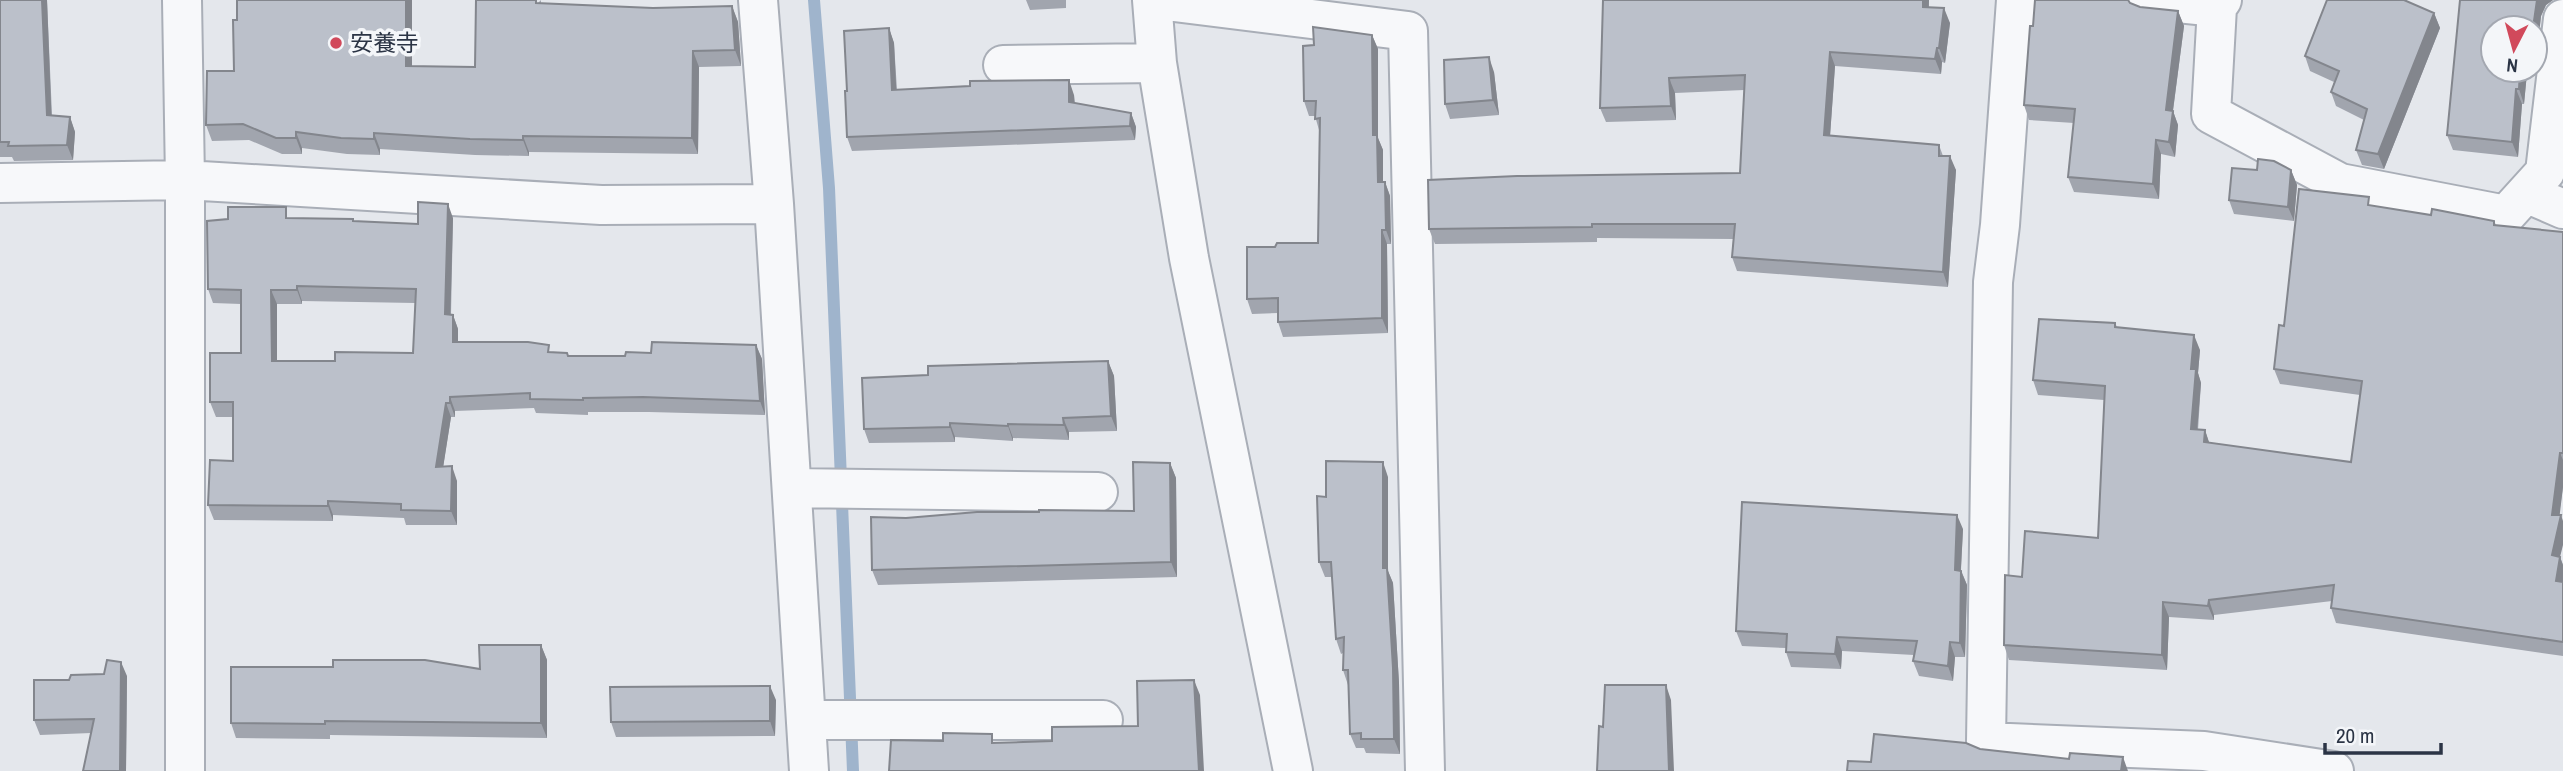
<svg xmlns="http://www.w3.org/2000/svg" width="2563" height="771" font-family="'Archivo Narrow','Noto Sans JP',sans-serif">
<rect width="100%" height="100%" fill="#e4e7ec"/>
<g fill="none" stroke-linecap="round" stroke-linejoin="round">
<path stroke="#9fb4cc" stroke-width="12" d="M814,0L829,188L853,771"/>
<g stroke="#a9aeb7" stroke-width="42">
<path id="minor" d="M182,0L185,180V771
M758,0L774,204L809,771
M1152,0L1157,63L1189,258L1293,771
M1158,0L1408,31L1425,771
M2016,0L2000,225L1993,282L1986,742L2204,751L2334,771
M2148,0L2217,7L2222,0
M2217,7L2211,114L2340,183L2506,215L2545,172L2563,19
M1003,65L1157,63
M0,183L185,180L601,205L774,204
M2526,193L2563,209
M792,488L1098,492
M806,720H1103"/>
</g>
<use href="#minor" stroke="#f7f8fa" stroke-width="38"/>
</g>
<path fill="#a1a5ae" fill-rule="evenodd" d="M0,0H47L52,115L70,117L75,132L73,160L14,161L12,157H0Z
M541,0V3L653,8L732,6L738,22L741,66L699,67L698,154L529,152V156L475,155L380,149V155L347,154L302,148V154H282L249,140L212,141L206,125L234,71L237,20L412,66L475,67Z
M1026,0H1066V8L1030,10Z
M1603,0H1929V7L1950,23L1945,63L1942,62L1941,74L1835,66L1830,136L1939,145L1943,156L1956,170L1948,287L1737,271L1732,257L1733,239L1597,238V242L1435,244L1429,229L1740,173L1744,90L1675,93L1676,120L1606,122L1600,108Z
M2460,0H2553L2546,5L2541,16L2535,70V28H2493V70H2535V74L2527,73L2524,104H2522L2518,157L2453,150L2447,135Z
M2130,3L2140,7L2178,11L2184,26L2173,111L2178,125L2175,157L2161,154L2159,199L2074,192L2068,177L2074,123L2029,120L2024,105L2033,26Z
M2434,13L2440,28L2384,169L2362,165L2356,150L2364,120L2336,106L2331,92L2334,82L2310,71L2305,56Z
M889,28L894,43L897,90L1074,95L1075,103L1131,113L1136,127L1135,140L852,151L847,137V91Z
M1372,35L1378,49V138L1383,150V182H1385L1390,196L1391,244H1387L1388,333L1283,337L1278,322V313L1252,314L1247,299L1275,247L1318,243L1319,130L1315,116H1309L1304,101L1314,45Z
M1494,72L1499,115L1450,119L1445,104Z
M2257,170H2291L2297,185L2294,221L2234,214L2229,200Z
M2372,206L2431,215L2494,221L2496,225L2563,232V487L2559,515L2560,557L2563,565V656L2336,623L2331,608L2332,601L2214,615V620L2169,617L2167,670L2009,660L2004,645L2022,577L2098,538L2104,400L2038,395L2033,380L2115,323L2117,327L2200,350L2198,373L2201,383L2198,430H2205L2209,443L2351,462L2360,395L2280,384L2274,369L2284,326Z
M290,218L418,224L453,218L451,315H453L458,329V342L552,352L568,356H625L756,345L762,359L765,415L649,412H588V415L536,413L534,408L455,411V417H451L443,467L457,481V525H406L404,518L333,515V521L214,520L208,505L233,461V417H216L210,402L241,353V304L213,303L208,289ZM302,301L415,303L413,353L335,361H277V304H302Z
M1108,361L1114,376L1117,431L1069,432V440L1013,438V441L955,437V442L869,443L864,429L928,375Z
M1170,463L1176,478L1177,577L878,585L872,570L906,518L1039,512L1134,511Z
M1388,477V571L1393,583L1399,683L1400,754L1366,753L1364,748H1356L1350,734L1348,685L1343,670V653L1341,654L1336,639L1332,577H1325L1319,562Z
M1963,529L1961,570L1967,585L1965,657H1955L1953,681L1919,676L1913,661L1914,655L1842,651L1841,669L1791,667L1786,652V648L1742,646L1736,631Z
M541,645L547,660V738L330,735V739L236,738L231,723L480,669Z
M104,674L127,676L126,771H83L91,733L40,735L34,720L69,680Z
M776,700L775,736L616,737L611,722Z"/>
<path fill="#83868d" d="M42,0H47L52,130L47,115Z
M406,0H412V82L406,66Z
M1923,0H1929L1928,21L1923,7Z
M2537,0H2553L2546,5L2541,16L2535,70V28H2533Z
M732,6L738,22L741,66L735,50Z
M1944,8L1950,23L1945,63L1939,48Z
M2178,11L2184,26L2171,125L2166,110Z
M2434,13L2440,28L2384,169L2378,154Z
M889,28L894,43L897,105L892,90Z
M1372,35L1378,49V138L1383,150V197L1378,182L1373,135Z
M1937,48L1942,62L1941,74L1935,59Z
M693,51L699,67L698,154L692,138Z
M1830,52L1835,66L1829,150L1824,135Z
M1489,57L1494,72L1499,115L1493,100Z
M2520,70H2526L2527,73L2524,104L2519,89Z
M1669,78L1675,93L1676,120L1671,106Z
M1069,80L1074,95L1075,116L1069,102Z
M2516,89L2522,104L2518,157L2512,142Z
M2173,111L2178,125L2175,157L2169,142Z
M1131,113L1136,127L1135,140L1130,126Z
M70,117L75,132L73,160L67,145Z
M296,132L302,148V154L296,138Z
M374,133L380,149V155L374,139Z
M523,136L529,152V156L523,140Z
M2156,140L2161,154L2159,199L2153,184Z
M1950,156L1956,170L1948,287L1943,272Z
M2291,170L2297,185L2294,221L2288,207Z
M1385,182L1390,196L1391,244L1386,230Z
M448,204L453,218L450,329L445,314Z
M1382,230L1387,244L1388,333L1382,318Z
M297,286L302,301V304L297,290Z
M271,290L277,304V375L272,361Z
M453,315L458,329V356L453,342Z
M2194,335L2200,350L2198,373L2201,383L2196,444L2191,429V369Z
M756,345L762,359L765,415L760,401Z
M1108,361L1114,376L1117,431L1111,416Z
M450,397L455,411V417L450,403Z
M446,403L451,417L441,481L436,467Z
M1063,418L1069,432V440L1064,425Z
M950,423L955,437V442L950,427Z
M1008,424L1013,438V441L1008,426Z
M2205,430L2210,445L2204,442Z
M2560,453L2563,460V487L2558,529L2552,515Z
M1383,462L1388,477V571L1393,583L1399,683L1400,754L1394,739L1383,568Z
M1170,463L1176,478L1177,577L1171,562Z
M452,466L457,481V525L451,511Z
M328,501L333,515V521L328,506Z
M1957,515L1963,529L1960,585L1955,570Z
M2561,515L2563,521V545L2560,557L2563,565V586L2556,581L2552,555Z
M1961,571L1967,585L1965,657L1960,643Z
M2209,600L2214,615V620L2208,606Z
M2163,602L2169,617L2167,670L2162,655Z
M1837,637L1842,651L1841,669L1835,654Z
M1950,642L1955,657L1953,681L1948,666Z
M541,645L547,660V738L541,723Z
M121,662L127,676L126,771H120Z
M1194,680L1200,695L1204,771H1199Z
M1666,685L1671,700L1674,771H1669Z
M770,686L776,700L775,736L770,721Z
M2123,757L2128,771H2121Z"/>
<path fill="#bbc0ca" stroke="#83868d" stroke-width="2" fill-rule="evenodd" d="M0,0H42L47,115L70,117L67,145L8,146L9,142H0Z
M237,0H406V66L475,67L476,0H536V3L653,8L732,6L735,50L693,51L692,138L523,136V140L470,139L374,133V139L341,138L296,132V138H276L243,124L206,125L207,71H234L233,20H237Z
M1603,0H1923V7L1944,8L1939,48H1937L1935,59L1830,52L1824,135L1939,145V156H1950L1943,272L1732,257L1735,224H1592V227L1429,229L1428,180L1517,176L1740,173L1745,75L1669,78L1671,106L1600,108Z
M2035,0H2128L2130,3L2140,7L2178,11L2166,110L2173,111L2169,142L2156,140L2153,184L2068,177L2075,109L2024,105L2030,26H2033Z
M2327,0H2404L2434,13L2378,154L2356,150L2367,109L2331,92L2339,71L2305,56Z
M2460,0H2537L2533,28H2493V70H2520L2519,89H2516L2512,142L2447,135Z
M1313,27L1372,35L1373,135H1377L1378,182H1385L1386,230H1382V318L1278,322V298L1247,299V247H1275L1277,243H1318L1320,118L1315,119L1316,101H1304L1303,46L1314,45Z
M889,28L892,90L970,86V81L1069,80V102L1131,113L1130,126L847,137L845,91H847L844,31Z
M1489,57L1493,100L1445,104L1444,60Z
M2258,159L2274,161L2291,170L2288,207L2229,200L2232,168L2257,170Z
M2299,189L2369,197L2368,205L2431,215L2432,209L2494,221V225L2563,232V453H2560L2552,515H2561L2552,555L2560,557L2556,581L2563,582V642L2331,608L2334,585L2209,600L2208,606L2163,602L2162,655L2004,645L2005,575L2022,577L2025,531L2098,538L2105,386L2033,380L2039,319L2115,323V327L2194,335L2191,369H2196L2191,429L2205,430L2204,442L2351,462L2362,381L2274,369L2279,325L2284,326Z
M418,202L448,204L445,314L453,315V342H528L549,345L548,352L567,353L568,356H625L626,352L651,353L652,342L756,345L760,401L643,397L583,398V400L530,399V393L450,397V403H446L436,467L452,466L451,511L401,510V504L328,501V506L208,505L210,460L233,461V402H210V353H241V290L208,289L207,221L228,219V207H286V218L353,219V221L418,224ZM297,286L416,289L413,353L335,352V361H272L271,290H297Z
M1108,361L1111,416L1063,418L1064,425L1008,424V426L950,423V427L864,429L862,378L928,375V366Z
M1326,461L1383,462V568H1387L1393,668L1394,739H1361V733L1350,734L1348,670H1343L1344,637L1336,639L1331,562H1319L1317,496L1326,497Z
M1133,462L1170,463L1171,562L872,570L871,517L906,518L977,512H1039V510L1134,511Z
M1742,502L1957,515L1955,570L1961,571L1960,643L1950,642L1948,666L1913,661L1917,641L1837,637L1835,654L1786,652L1787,634L1736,631Z
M479,645H541V723L325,721V724L231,723V667H333V660H425L480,669Z
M107,660L121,662L120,771H83L94,719L34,720V680H69L71,675L104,674Z
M1194,680L1199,771H889L891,740L943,741V733L992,734V743L1052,741V727L1138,726L1137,681Z
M1605,685H1666L1669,771H1597L1599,726L1603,727Z
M770,686V721L611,722L610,687Z
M1874,734L1966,743L1980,749L2069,759L2070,753L2123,757L2121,771H1847L1848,761L1871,762Z"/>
<circle fill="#d1495b" stroke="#f4f6f9" stroke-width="2.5" cx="336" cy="43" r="7"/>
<g text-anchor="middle" stroke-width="7" stroke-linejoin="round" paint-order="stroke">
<g font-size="23" fill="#2b3445" stroke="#f4f6f9" text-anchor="start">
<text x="350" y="51">安養寺</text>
</g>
</g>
<g transform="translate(2514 49) rotate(186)"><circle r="33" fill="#f4f6f9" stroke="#a4a8b1" stroke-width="2"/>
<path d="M0-5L12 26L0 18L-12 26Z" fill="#d1495b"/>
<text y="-10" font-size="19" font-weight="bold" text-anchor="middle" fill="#2b3445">N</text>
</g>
<path d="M2325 743v10h116v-10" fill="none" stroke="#2b3445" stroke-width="3.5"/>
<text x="2336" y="743" font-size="21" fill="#2b3445" stroke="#f4f6f9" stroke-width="5" paint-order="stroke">20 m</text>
</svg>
